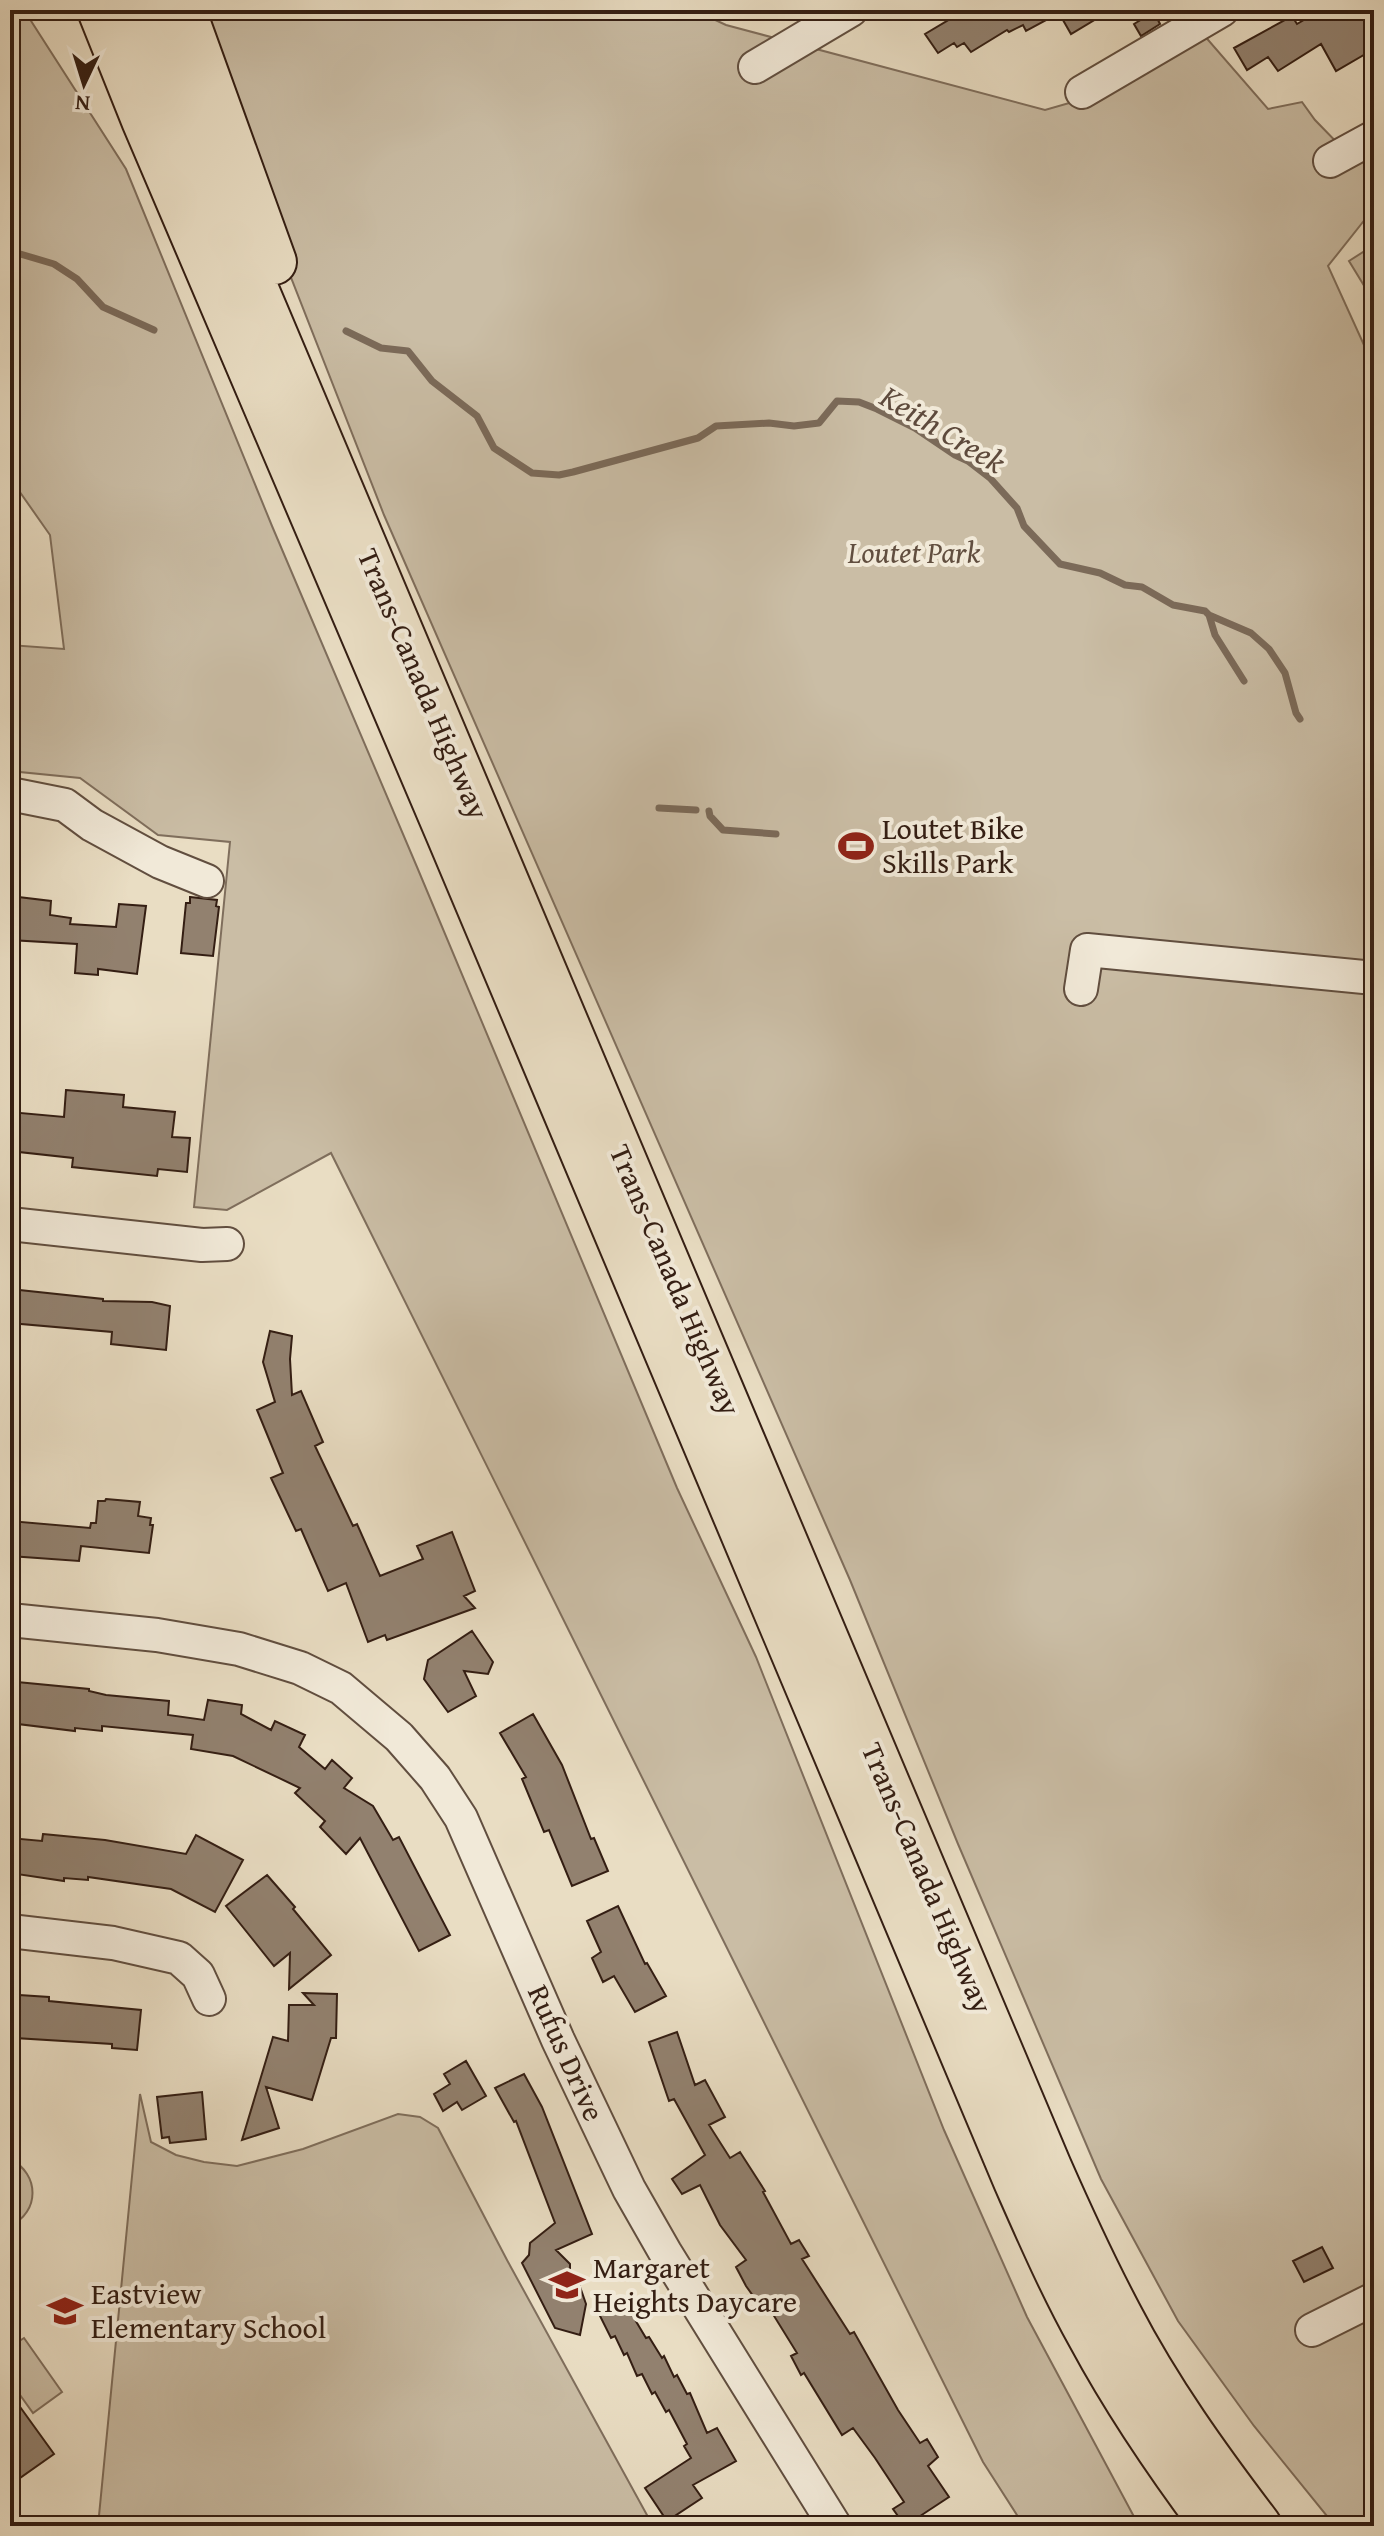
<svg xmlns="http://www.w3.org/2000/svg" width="1384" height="2536" font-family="'Gentium Book Plus',serif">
<rect width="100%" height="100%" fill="#e9ddc3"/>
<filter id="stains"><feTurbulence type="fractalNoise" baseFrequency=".0025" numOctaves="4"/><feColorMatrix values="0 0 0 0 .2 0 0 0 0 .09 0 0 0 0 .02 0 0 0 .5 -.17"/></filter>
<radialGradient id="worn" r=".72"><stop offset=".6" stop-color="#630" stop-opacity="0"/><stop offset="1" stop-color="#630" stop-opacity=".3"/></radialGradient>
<path fill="#cabda5" stroke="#7f6e5c" stroke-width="2" d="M10,10H24L126,169L272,526L417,867L677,1488L756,1657L944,2130L1027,2317L1139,2526H1024L983,2462L331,1153L227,1210L194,1207L230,842L158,835L80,778L10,771V645L64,649L50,535L10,478Z
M172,10H694L726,25L1045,110L1104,93L1203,34L1268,109L1302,102L1315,120L1346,152L1374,162V208L1328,266L1374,367V2526H1335L1254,2426L1178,2321L1101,2179L958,1844L850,1580L384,515L288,270Z
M1374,245V302L1349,261Z
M140,2094L151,2142L176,2155L204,2162L237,2166L303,2149L398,2114L420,2117L438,2128L507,2260L653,2526H98Z
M10,2159C40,2174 40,2212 10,2226Z
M24,2338L62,2392L33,2413L10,2381V2347Z"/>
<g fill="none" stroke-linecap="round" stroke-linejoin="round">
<path stroke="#7b6a59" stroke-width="7" d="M10,251L54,264L77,279L103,307L154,330
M346,331L381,348L408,351L432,381L477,416L494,448L532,473L559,475L573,472L698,438L716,426L769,423L794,426L819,423L837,401L859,402L877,409L915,428L955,455L968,461L990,478L1017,508L1024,526L1060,564L1100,573L1125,585L1142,587L1173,605L1205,611L1209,615L1251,633L1269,649L1285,673L1296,713L1300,719
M1209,615L1215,635L1244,681
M659,808L696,810
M709,811L710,816L723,830L776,834"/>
</g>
<path fill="#92816f" stroke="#341e13" stroke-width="2" d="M957,10H1111L1071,34L1059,13L1026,31L1023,25L1009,32L1007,30L971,52L964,43L957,47L954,43L938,53L925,34L950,19L948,15Z
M1321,10H1374V49L1336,71L1321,44L1278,71L1268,57L1247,70L1234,48L1292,16L1297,24Z
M1154,12L1160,24L1141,36L1134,24Z
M10,896L51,901L50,915L71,918L70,924L116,927L119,904L146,906L137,974L98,969V975L75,973L77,944L10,940Z
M190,897L217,900L216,906L219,907L213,956L181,953L186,903H190Z
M66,1090L124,1095L123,1107L175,1112L172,1137L190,1138L187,1172L158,1169L157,1176L72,1167L73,1158L10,1151V1112L64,1117Z
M10,1289L103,1299V1301L152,1302L170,1306L166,1350L111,1344L112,1332L10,1323Z
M270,1331L292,1336L290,1359L292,1395L301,1391L323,1442L315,1446L353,1526L357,1524L380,1576L423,1559L417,1546L452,1532L475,1591L464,1596L475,1608L387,1640L385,1635L368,1642L346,1583L328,1591L301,1529L296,1531L271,1478L283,1473L257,1410L275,1402L263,1362Z
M106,1499L140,1502L138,1516L151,1518L150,1525H153L149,1553L81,1546L79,1561L10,1556V1521L90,1528L91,1523H96L98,1501H105Z
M472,1631L493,1662L488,1674L464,1671L476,1696L448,1712L424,1679L428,1660Z
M17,1682L89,1689V1691L106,1695L169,1701L168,1715L204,1720L208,1700L242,1705L241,1714L271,1730L275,1721L305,1735L299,1747L325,1769L332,1760L352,1778L344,1788L373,1806L393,1840L399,1837L450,1935L419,1951L360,1838L346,1854L320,1827L325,1821L295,1793L300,1788L233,1756L191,1749L193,1735L102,1726V1731L75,1728V1731L10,1723V1684L16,1685Z
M533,1714L562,1765L591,1839L594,1838L608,1871L572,1886L549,1830L544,1832L522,1779L526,1777L500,1733Z
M43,1834L105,1840L186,1854L196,1835L243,1860L215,1912L171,1889L88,1877V1880L64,1878V1881L10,1873V1838L42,1841Z
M267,1875L295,1907L293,1909L331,1955L289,1989L290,1953L274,1966L226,1906Z
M618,1906L645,1964L647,1963L666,1996L635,2012L614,1976L603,1982L592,1958L601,1952L587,1921Z
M303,1993L337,1994L336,2038H331L312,2100L266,2087L279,2128L242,2140L273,2037L288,2041L289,2005H314Z
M19,1995L49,1997V2001L141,2010L137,2050L112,2048V2044L15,2038Z
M677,2032L695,2085L705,2080L725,2117L709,2125L730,2158L740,2152L765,2191L763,2192L791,2244L799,2240L809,2256L802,2259L850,2334L854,2332L898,2410L920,2443L927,2439L938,2457L928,2466L949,2497L905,2526L893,2509L904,2502L875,2458L853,2428L842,2435L804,2373L801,2375L791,2356L797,2353L771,2311L766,2314L746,2286L736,2267L746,2260L720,2225L700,2185L682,2194L672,2179L705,2155L674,2099L669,2101L649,2042Z
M466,2061L486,2096L462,2110L457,2102L443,2111L434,2094L450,2084L444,2074Z
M524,2074L542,2107L592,2234L556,2250L570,2264V2273L578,2281L586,2304L580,2335L555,2328L522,2263L529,2255L530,2243L555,2223L516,2121L514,2122L495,2088Z
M202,2092L206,2139L170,2143L169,2137L162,2138L157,2097Z
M1322,2247L1333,2268L1304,2282L1293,2261Z
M622,2298L646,2338L649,2337L662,2358L664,2356L674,2377L677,2375L687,2394L690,2393L707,2433L717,2428L736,2461L693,2485L702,2498L667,2521L645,2488L691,2458L684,2446L687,2444L669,2410L666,2412L655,2392L652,2394L642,2374L637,2376L627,2353L624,2355L615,2336L611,2338L598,2312Z
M10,2393L54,2454L10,2485Z"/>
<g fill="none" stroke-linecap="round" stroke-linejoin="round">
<g stroke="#614e3f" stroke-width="36">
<path id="minor" d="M755,67L851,10
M1082,92L1222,10
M1330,161L1374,137
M10,794L65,805L92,825L160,862L207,881
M1081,989L1087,950L1374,978
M10,1224L202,1245L227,1244
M10,1620L157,1635L239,1649L300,1668L341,1688L399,1737L435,1778L461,1818L558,2040L629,2189L665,2252L835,2526
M10,1931L113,1943L179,1958L198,1975L209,1999
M1312,2330L1374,2299"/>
</g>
<g stroke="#341e13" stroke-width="48">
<path id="highway" d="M100,10L144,120L449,835L1016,2181C1039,2233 1062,2286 1090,2336C1126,2403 1169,2466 1214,2526
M138,10L1049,2167C1071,2217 1094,2267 1120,2316C1159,2391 1208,2459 1259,2526
M183,10L274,262"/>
</g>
<use href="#minor" stroke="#f1e9d8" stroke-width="32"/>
<use href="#highway" stroke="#e9ddc3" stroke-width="44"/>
</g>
<defs>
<g id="stadium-bare" transform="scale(2.76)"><path d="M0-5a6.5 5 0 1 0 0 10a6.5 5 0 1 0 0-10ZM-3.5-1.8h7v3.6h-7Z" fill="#8f2418" stroke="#f1e9d8" stroke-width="2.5" paint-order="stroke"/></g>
<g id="school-bare" transform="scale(2.76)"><path d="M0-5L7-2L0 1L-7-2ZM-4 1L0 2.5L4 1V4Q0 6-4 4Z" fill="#8f2418" stroke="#f1e9d8" stroke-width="2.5" paint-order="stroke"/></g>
</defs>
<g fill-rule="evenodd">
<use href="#stadium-bare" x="856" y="846"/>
<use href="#school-bare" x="567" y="2285"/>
<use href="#school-bare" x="65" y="2311"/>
</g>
<g text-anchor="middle" stroke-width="8" stroke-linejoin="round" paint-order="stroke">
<g font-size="30" font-style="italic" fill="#614e3f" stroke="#f1e9d8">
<text x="914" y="563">Loutet Park</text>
</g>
<g font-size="30" fill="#341e13" stroke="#f1e9d8">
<text transform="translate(423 684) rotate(67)" y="10">Trans-Canada Highway</text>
<text transform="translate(675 1280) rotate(67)" y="10">Trans-Canada Highway</text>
<text transform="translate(927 1878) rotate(67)" y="10">Trans-Canada Highway</text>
<text transform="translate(566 2053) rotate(66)" y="10">Rufus Drive</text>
</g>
<g font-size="30" fill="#341e13" stroke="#f1e9d8" text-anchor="start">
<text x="882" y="839">Loutet Bike<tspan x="882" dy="34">Skills Park</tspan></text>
<text x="593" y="2278">Margaret<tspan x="593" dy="34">Heights Daycare</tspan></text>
<text x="91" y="2304">Eastview<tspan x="91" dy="34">Elementary School</tspan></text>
</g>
<g font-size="32" font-style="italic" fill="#5e4a3c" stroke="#f1e9d8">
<text transform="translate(943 429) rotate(31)" y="11">Keith Creek</text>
</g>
</g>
<rect width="1384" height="2536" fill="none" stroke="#e9ddc3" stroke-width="40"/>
<rect x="12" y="12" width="1360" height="2512" fill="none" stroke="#341e13" stroke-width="4"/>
<rect x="20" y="20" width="1344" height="2496" fill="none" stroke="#341e13" stroke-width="2"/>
<g transform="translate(84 84) rotate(184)" stroke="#f1e9d8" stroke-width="6" paint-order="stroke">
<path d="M0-6L14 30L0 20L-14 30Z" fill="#341e13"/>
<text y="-12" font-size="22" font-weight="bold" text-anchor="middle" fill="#341e13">N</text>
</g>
<rect width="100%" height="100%" filter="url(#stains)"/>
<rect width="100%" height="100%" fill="url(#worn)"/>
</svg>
